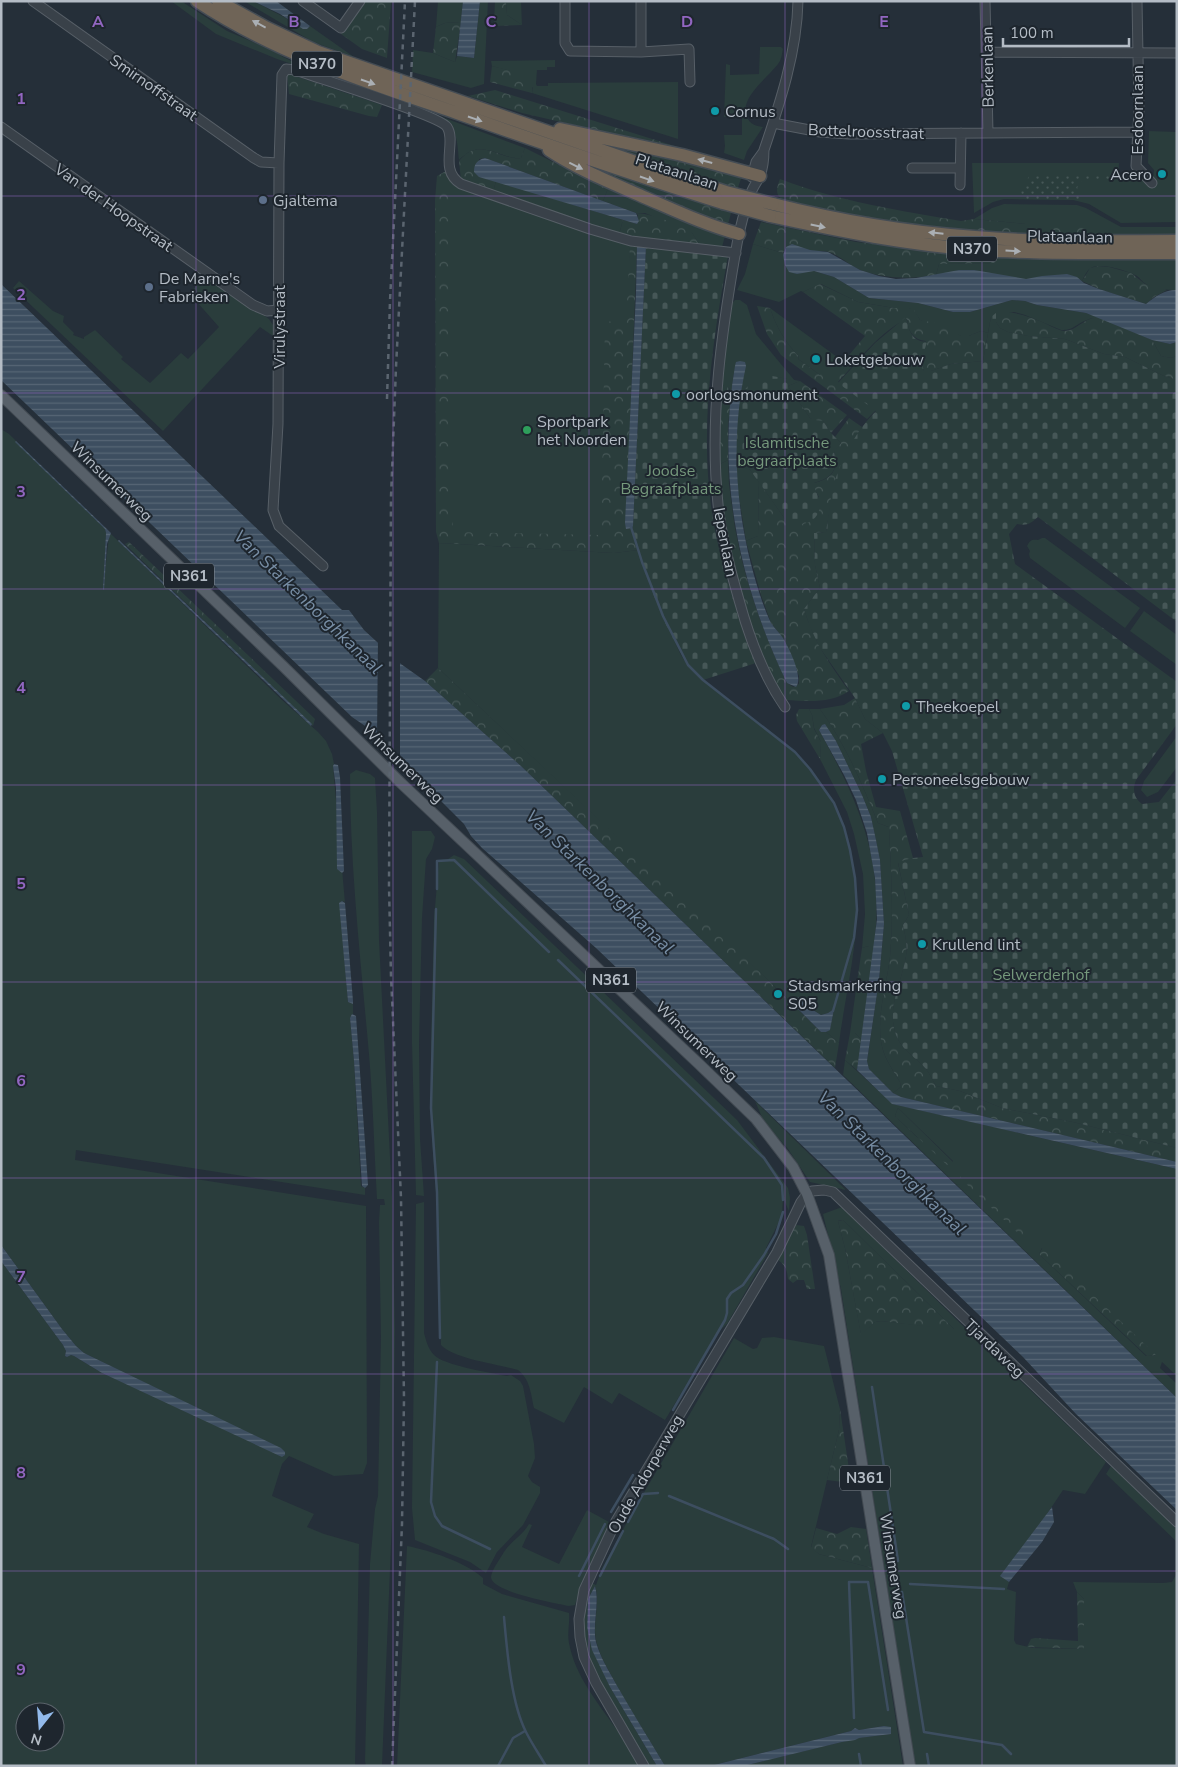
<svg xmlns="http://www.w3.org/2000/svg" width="1178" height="1767" font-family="'Nunito Sans',sans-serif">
<defs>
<pattern id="forest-crowns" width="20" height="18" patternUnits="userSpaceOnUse" patternTransform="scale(1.25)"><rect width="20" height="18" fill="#2a3d3c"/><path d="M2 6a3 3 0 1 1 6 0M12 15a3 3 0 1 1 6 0" fill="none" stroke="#465757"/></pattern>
<pattern id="cemetery-stones" width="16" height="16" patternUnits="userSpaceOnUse" patternTransform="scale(1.25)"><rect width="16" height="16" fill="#2a3d3c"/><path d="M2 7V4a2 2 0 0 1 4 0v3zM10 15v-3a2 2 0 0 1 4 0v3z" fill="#465757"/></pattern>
<pattern id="park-dots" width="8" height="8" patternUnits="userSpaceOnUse" patternTransform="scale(1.25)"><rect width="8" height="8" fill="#2a3d3c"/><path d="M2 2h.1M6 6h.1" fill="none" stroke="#465757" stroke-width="1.8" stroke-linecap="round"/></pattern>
<pattern id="water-rules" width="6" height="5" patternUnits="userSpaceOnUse" patternTransform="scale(1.25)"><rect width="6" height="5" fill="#3d4e60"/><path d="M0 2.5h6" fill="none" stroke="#576675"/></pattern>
</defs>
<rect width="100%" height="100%" fill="#252f39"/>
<path fill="#2a3d3c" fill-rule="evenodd" d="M171,1H181L227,31L274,51L283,57L300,65L397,100L277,59L216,34Z
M244,1H253L307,29L310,26L354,57L313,42Z
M438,1H463L461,22L445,23L436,27Z
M480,1H488L484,84L471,88L412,72L413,50L433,53L455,62L457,56L474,58Z
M506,1H521L522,25L507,15Z
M760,47H781L783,49C782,52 782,57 780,61C771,76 738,97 747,117C750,124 755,126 763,127L747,151L744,160L724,153L725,146L724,135H742V117H724L726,64L730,65V75L759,74Z
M555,60V67H547V70H537L536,84L537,86H548V83L678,82V139L532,93L533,88C519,70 511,72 492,66L491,61Z
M442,117L525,148L521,158C505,160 488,144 471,151C467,153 462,157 459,160C457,141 458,131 442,117Z
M1149,131L1177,132V222L1121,223L1089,204L1073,200L1004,199L993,202L974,213L972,163H1119L1118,178L1153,179L1154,170L1148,163Z
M450,180L453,185L479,195L587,233L630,244L629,324L605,542L446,535Z
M496,181L623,220L619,235L493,192Z
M608,188L725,236L722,247L699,244L692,233L645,213H636L603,201Z
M1004,204L1077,205L1086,208L1121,227H1177V235H1102L1101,224H1025L974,219L992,208Z
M753,244L783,253V255L814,271L834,277L869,298L918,303L953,312H970L1012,300L1025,301L1037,305L1086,313L1100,318C1096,318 1091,318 1087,320C1077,323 1073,331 1061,330L1025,315L1014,312L991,317L988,333L981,331L969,336H961L920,320L914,311L909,308H894L858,302L821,284L803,292L801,291L779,302L737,290L745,274Z
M1002,255L1177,258V290C1167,290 1154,289 1146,284C1142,282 1140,278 1137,276C1128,271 1100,262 1091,268C1087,270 1084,277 1082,281C1068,270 1041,278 1025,279C999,280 970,275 943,274L936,275L939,264L994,263Z
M205,278H210L269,319L273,325V336L260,327L163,431L13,288L19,281L53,311L64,316L63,322L74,333L73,335L84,339V337L95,330L123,357L121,359L150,383L181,353L188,359L219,327L189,293Z
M735,300H740L747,305L756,334L795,381C772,374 756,376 740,395L742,386L734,373L731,394L729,388L720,383L729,306Z
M770,308L844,362L831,379L820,375L798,359L799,357C784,340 777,329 770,308Z
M1152,340L1170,344L1177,342V356L1171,358L1161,356Z
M1,429L9,434L105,529L106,533L103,590L109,536L111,534L282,700L318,732L326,741L332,754L334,764L333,766L345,903L344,901L340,904L348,1002L353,1004V1014L350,1018L354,1061L361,1186L365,1188V1195L76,1150L75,1160L366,1206L367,1463L363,1474L334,1476L289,1456L282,1464L272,1496L314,1514L307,1527L324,1534L359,1544L355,1766H1V1261L63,1345L66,1351L65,1356L67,1357L71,1355L74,1356L102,1373L142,1391L256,1437L84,1353L76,1346L62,1329L1,1245ZM25,1712H55V1742H25Z
M736,450L759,482L758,536L746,541L737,485Z
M728,460L729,484L735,528H725L721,508L718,465Z
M1042,538H1045L1140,608L1125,628L1030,558L1029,554L1030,551L1027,546C1030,540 1032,539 1038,540Z
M439,543L614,553L638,550C648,579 659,608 672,635C676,645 681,657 688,665C700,681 721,694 737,706C756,721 776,735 793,751C830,785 849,829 855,878C862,933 846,989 839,1043L826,1032L830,1029L834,1009L828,1013L821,1015L813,1010V1006L796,997L790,1001L438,668Z
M1144,611L1177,635V665L1130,631Z
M809,709H820C845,743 862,783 878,823L889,827C891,870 894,914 890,957C887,984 877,1013 881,1041C883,1056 892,1069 900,1082L901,1087L893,1093L869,1069L867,1061L879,980L884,924L880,860L871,817L862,795L836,741L822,725L819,730C859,802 885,861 874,946H869L862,948L865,914L863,874L854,834L847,812L820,759L821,742L814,728L812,715Z
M1177,736V767L1158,792L1147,797L1141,790L1144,781Z
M356,770L370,774L375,778L377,812L379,940L392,1197L395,1330L392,1520L382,1766H366L365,1761L370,1564L375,1509L378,1496L381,1338L379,1222L380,1205H385L384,1199H377C374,1147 373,1095 368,1043C360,954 350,864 350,774Z
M412,831H431L435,837L432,849L426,859L422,918L419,1043L420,1139L424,1196L416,1195L412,1043Z
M454,855L464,859L737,1120L788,1188L790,1198L789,1211L783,1198L782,1216L766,1248L768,1253L727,1324L718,1332L665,1420L619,1393L612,1404L584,1387L564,1423L534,1408C531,1394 530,1379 518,1370C498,1364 454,1359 441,1345L438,1221L432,1139L431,1043L434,919L439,860L448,859Z
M857,982L860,988L868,994L862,1040L855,1033H850Z
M845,1060L893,1104L1177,1169V1376L1162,1362L1160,1368L1177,1384V1398L843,1075ZM898,1108L953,1161V1162L917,1137L895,1116ZM1042,1248L1155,1355L1146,1356L1039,1254Z
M755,1101L846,1190L810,1182L788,1149L764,1122Z
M424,1202V1333C426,1340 428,1349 434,1355C443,1365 491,1373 507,1376L511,1375L520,1381L523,1386L534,1444L535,1458L528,1476L532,1482L540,1487V1493L523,1525L497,1552L486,1573L470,1562L415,1540L412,1508L416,1204Z
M842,1207L962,1325L1106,1462L1085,1494L1063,1490L1039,1526L1001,1576L1009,1582L1007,1589L1016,1592L1014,1640L1016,1644L1033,1648L1084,1649V1599L1077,1592L1073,1582L1163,1583L1172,1582L1177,1573V1766H915L841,1289L823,1214ZM841,1220H843L954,1329L881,1321L875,1322L861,1334L845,1248L838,1221Z
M774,1337L824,1346L840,1409L839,1430L811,1547L819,1554L872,1568L903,1766H743L858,1738L891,1734L884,1726L859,1730L855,1728L851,1731L710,1766H665C649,1739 632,1713 617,1686C610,1672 601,1659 597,1644C591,1625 601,1604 595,1586L588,1599L587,1627L610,1687L657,1766H648L597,1679L584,1646L583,1607L590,1582L596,1585L602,1568L631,1515L734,1338L753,1349L757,1348L762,1338Z
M1111,1466L1177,1529V1542L1106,1474Z
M587,1510L611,1523L592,1561L580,1589L575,1605L569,1606C556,1603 491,1592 491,1577C492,1569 500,1559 504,1552C511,1541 522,1536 529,1524L532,1525L522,1547L559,1564Z
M407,1546C429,1550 467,1563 483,1578V1584L502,1594L569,1613C570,1623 567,1633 569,1643C575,1676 598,1703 617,1730C625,1741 632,1754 640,1766H397Z"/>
<path fill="url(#forest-crowns)" d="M366,1H391L387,58L362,49L341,34Z
M495,1H506L507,15L522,25L494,26Z
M461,22L455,62L433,53L436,27L445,23Z
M492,66C505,70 537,73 532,93L490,82Z
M289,74L382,105L377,117L369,116L289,94L287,75Z
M495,90L742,167L635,139L522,113L468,96Z
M569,132L663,158L742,176L737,190L655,164Z
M525,148L587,179L608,188L603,201L485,158L479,159V177L496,181L493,192L461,180L459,161C462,157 467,153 471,151C488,144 504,160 521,158Z
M582,163L731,213L727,228Z
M446,171L450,180V473L453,532L601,535L605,322L626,320L630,244L637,246L626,529L632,528L638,550L614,553L439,543L436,532L435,200L437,176Z
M780,179C838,201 900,211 961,221L974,219L1025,224H1102V235C1024,235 948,230 870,219C841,215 813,207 784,201C775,195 776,189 780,179Z
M636,213C648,213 680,224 690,231C694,234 696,240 699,244L630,237L619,235L623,220L637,224L638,215Z
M761,222L856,242L909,248L1002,255L994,263L939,264L936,275C911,279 888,279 863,271C851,267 841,256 829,252C823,250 816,252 809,250C801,248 795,247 786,247L783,253L753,244Z
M1098,266L1109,267L1131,273L1145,284L1167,290L1154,297L1146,304L1099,289L1082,281L1090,268Z
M820,284L858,302L894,308H909L914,310L920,320L940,324L961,336H969L981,331L988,333L983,361L951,364L931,371H924L921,361L926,341C914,340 908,332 907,319C881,330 857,362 838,382L876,410L867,419L781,355L767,334L757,306L770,308C777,329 784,340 799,357L798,359L820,375L822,373L830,378L865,336L803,292Z
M1000,312C1016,312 1028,316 1042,322C1049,325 1057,330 1064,331C1079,331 1086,313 1104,319L1152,340L1161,356L1171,358L1177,356V380L1164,376L1125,357L1104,354L1065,339L1028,336L1008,332L1000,328L996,322V313Z
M800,381L847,415L831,433L823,421H815L810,418L788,386Z
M720,383L727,385L731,394L728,426V460L718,465Z
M849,418L862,427L849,449L832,495L826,532L814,533L815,565L820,588L804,609C813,640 830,665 849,691C830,704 807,701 786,700C754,647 737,588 725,528H735C745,582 763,633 787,683L793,687L799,684V676L788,648L783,638L771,623L761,595L746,541L758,536L759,482L785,519L819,497L813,486L814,483C833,478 838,471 834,451L841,443L835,437Z
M129,542L315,719L313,726L125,544Z
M438,668L729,942L821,1032H826L839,1043L835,1068L521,766L425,681Z
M855,698L865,719L883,733L861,744L866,771L876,807L900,811L913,858L898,863L909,915L903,925C905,935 908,946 906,956C902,983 886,1007 896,1035C902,1051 916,1057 926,1069C930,1074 933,1081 936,1086L960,1091L1002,1108L1073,1122L1177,1148V1162L901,1097L893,1093L901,1087L900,1082C892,1069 883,1056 881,1041C877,1013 887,984 890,957C894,914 891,870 889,827L878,823C862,783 845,743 820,709L844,705Z
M799,709H809L812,715L814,729L821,742L820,759L797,721L796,715Z
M869,946H874L868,994L860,988L857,982L862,948Z
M850,1033H855L862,1040L857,1070L845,1060Z
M898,1108L953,1162L947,1165L895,1116Z
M963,1171L1033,1238L1024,1239L960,1178Z
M843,1220L955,1330L881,1321L875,1322L861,1335L845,1248L838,1221Z
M796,1225L804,1226L807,1235L815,1289H807L804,1280H797L793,1283L788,1279C787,1269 785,1265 777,1259Z
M1043,1247L1156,1355L1147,1356L1039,1254Z
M840,1409L850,1476L843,1482L827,1480L839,1430Z
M851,1527L866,1529L872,1568L819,1554L811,1548L816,1528L837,1534Z
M1077,1592L1084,1599V1649L1027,1647L1031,1639L1035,1638L1078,1641Z"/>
<path fill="url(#cemetery-stones)" d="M646,246L728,256C713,338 700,423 711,506C715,536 723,566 732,595C739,618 745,642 756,663L703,680C698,675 691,670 687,663C664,629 643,569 632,528L633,526Z
M996,313V322L1000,328L1008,332L1028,336L1065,339L1104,354L1125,357L1164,376L1177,380V622L1038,517C1030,524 1027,526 1017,524L1009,534L1015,564L1177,682V724L1136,780C1132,790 1134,798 1142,804L1159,802L1177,779V1148L1073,1122L1002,1108L960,1091L936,1086C933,1081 930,1074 926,1069C916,1057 902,1051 896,1035C886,1007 902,983 906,956C908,946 905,935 903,925L909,915L898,862L913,858L923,857L892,751L883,733L865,719L855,698L820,648L810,627L804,609L820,588L815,565L814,533L826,532C828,520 829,508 831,497C837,466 854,433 876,411L838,383L875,343L906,317C908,325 910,337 918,340C921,342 924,341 927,342L921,361L924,371H931L951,364L983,361L991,317Z
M772,376L800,381L788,386L810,418L815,420L823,421L831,433L841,443L834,452C838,471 832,478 814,483C814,491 820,496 820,505C819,524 798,529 785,519L736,450C737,415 730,383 772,376Z"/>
<path fill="url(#park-dots)" d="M1112,174V179H1083L1077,188L1082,196L1079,200L1022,199L1021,191L1026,183L1029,176Z"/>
<path fill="url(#water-rules)" d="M253,1H276L310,26L307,29H303L280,14Z
M463,1H480L474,58L457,56Z
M485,158L636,213L639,221L637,224L479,177L474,172C474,164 477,160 485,158Z
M792,244L810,250L828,252L860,270L879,276L896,279L916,278L959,270H974L1026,279L1042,276L1067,274L1077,277L1084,283L1099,289L1146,304C1156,296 1164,290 1177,290V342L1170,344L1152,340L1086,313L1037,305L1025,301L1012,300L970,312H953L918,303L869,298L834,277L814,271L797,274L789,272L785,265L783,255L786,247Z
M637,246H646L633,526L632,528L626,529L625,523L636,293Z
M1,284L342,610H349L364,630L401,664L425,681L521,766L1177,1398V1510L1076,1414L1023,1357L596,948L482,848L471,836L464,824L422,782L414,770L374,732L352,717L1,380Z
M740,361L745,362L746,366C729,442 736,521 760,595C763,604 767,615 771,623C775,629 780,633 783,638C789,648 804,678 796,687L787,683C739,584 716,476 735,366L736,362Z
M16,441L111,533L107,544L104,590L103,589L106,533L105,529L15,442Z
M119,540L312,724L311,726L118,541Z
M825,724L836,741L862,795L871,817L876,840L880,860L884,924L879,980L867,1061L869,1069L893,1093L901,1097L1177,1162V1169L892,1104L857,1070L877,919L875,878L867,833L856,800L844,775L819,730L822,725Z
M334,764L338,765L340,777L344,871L342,873L337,869L336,788L333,766Z
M342,901L345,903L353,1001V1004L348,1002L339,903Z
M796,997L808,999L813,1002V1010L821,1015L828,1013L834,1009L830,1030L826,1032H821L790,1001Z
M352,1014L356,1016L368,1185L365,1188L362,1186L354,1061L350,1018Z
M1,1245L62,1329L76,1346L84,1353L281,1448L285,1452V1455L282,1457L102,1373L74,1356L71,1355L67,1357L65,1356L66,1351L63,1345L1,1261Z
M1052,1507L1054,1522L1042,1542L1009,1582L1000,1576Z
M595,1586C600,1604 592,1624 596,1642C600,1657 609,1671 616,1684C632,1712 649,1739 665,1766H657L610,1687L592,1650L587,1627L588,1599Z
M884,1726L891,1727V1734L859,1738L855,1740L842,1742L743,1766H710L851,1731L855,1728L859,1730Z"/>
<path fill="#252f39" d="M378,639L400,660V760L377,738Z"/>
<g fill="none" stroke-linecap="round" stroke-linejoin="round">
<path stroke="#3d4e60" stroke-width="2.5" d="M631,527L642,562L663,616L688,665L703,680L795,752L810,769L834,803L844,827L850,850L855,878L857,910L854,938L833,1011
M437,889V861L454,860L549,952
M436,909L431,1108L437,1192L440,1338
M558,960L764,1158L782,1185L783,1200
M437,1362L431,1502L435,1516L442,1526L490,1549
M872,1387L898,1561
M673,1410L725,1320L727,1313V1299L731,1293L743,1285L764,1255L776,1234L783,1212
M669,1496L774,1539L788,1549
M611,1512L633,1475
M628,1522L643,1494L658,1493
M579,1576L605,1524
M600,1576L623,1531
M910,1584L1004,1589
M902,1592L924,1732L1002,1745L1011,1754
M504,1617C507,1650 511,1703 526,1732C532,1744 539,1754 546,1766
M854,1718L849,1582H868L888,1710
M859,1754L861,1766
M927,1754L929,1766
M498,1766L513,1738L525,1731"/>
<g stroke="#575f67" stroke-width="11">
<path id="minor" d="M33,1L254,158L261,162L279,163
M303,1L341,28L360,1
M565,1V43L570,51L641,52L689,49L690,82
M641,1V52
M985,1L988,133
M1137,1L1139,110L1136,166L1152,183
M987,52L1177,53
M773,123L820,132L849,134L1137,132
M1,127L253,305L267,311L279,310
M912,168H957L960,166
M752,177L756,162L764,151
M960,185L961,133
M323,566L279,526L273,510L278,424L279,163L282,75L286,69L296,70C317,78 439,115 447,127C457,142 438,170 461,184L590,229L631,241L736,253
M785,707C763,675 749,637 739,600C730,569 721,536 718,504C709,417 722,329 737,244C740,227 745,209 751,193C753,187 757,182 760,176C763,168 764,159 764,150C780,103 797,52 798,1
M644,1766L596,1683L584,1657L580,1637L579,1619L584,1590L616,1521L777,1252L801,1202L807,1194L812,1191L824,1190L833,1192L1177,1522"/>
</g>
<g stroke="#424a52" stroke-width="12">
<path id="major" d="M1,395L283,666L402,784L699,1064L756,1119L793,1167L807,1194L829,1255L910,1766"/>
</g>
<g stroke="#444c54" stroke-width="15">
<path id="highway" d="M197,1C277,54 367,82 457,113C545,144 633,175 723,203
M218,1L267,28L318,52L667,173L726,192
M560,129L682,155L760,176
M549,150C579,170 612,183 646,198C676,211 706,225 739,234
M773,204C840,221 907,232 975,237C1042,243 1110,241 1177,241
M770,216C839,231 909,245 980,250C1045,254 1111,253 1177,253"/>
</g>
<use href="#minor" stroke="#394149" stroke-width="9"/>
<use href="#major" stroke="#576069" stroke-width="10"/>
<use href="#highway" stroke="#6f6457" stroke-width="12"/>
<path stroke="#5b6570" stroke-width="2.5" stroke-dasharray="5 5" stroke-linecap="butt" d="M387,399L390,301L405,1
M392,1766L402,1524L404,1399L401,1198L391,976L389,886L391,497L396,367L415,1"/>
<g stroke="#444c54" stroke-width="15" stroke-linecap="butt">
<path id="highway-bridge" d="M726,192L773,204
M723,203L770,216"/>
</g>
<use href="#highway-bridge" stroke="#6f6457" stroke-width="12"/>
</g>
<defs><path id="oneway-solid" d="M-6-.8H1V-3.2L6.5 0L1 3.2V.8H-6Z" transform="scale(1.25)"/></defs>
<g fill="#aaafb4">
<use href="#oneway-solid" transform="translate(259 24) rotate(-152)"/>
<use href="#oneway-solid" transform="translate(368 82) rotate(19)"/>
<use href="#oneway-solid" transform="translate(475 119) rotate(19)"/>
<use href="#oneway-solid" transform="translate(705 161) rotate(-165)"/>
<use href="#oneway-solid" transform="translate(576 166) rotate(26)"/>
<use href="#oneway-solid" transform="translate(647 179) rotate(19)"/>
<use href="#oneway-solid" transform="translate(818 226) rotate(12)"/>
<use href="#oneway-solid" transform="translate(936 233) rotate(-174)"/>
<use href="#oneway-solid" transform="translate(1013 251) rotate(3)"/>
</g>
<path fill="none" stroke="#9266c1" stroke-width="1" stroke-opacity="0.55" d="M196,1V1766M393,1V1766M589,1V1766M785,1V1766M982,1V1766M1,196H1177M1,393H1177M1,589H1177M1,785H1177M1,982H1177M1,1178H1177M1,1374H1177M1,1571H1177"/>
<g fill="#0f9aa8" stroke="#1e262e" stroke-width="2">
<circle cx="715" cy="111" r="5"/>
<circle cx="1162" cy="174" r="5"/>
<circle cx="816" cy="359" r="5"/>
<circle cx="676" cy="394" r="5"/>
<circle cx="906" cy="706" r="5"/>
<circle cx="882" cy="779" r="5"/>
<circle cx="922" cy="944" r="5"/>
<circle cx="778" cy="994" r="5"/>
</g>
<g fill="#5c6f8a" stroke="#1e262e" stroke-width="2">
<circle cx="263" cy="200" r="5"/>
<circle cx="149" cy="287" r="5"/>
</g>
<circle fill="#2e9e5b" stroke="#1e262e" stroke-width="2" cx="527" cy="430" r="5"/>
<g text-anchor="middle" stroke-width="4" stroke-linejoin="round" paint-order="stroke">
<g fill="#1e262e" stroke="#878f98" stroke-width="1">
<rect x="292" y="51.5" width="50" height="25" rx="4"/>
<rect x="947" y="236.5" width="50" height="25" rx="4"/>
<rect x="164" y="563.5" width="50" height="25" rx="4"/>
<rect x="586" y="967.5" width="50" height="25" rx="4"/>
<rect x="840" y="1465.5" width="50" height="25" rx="4"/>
</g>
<g font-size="15" font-weight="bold" fill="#b4bcc5">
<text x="317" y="69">N370</text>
<text x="972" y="254">N370</text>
<text x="189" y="581">N361</text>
<text x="611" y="985">N361</text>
<text x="865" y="1483">N361</text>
</g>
<g font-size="16" fill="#b4bcc5" stroke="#1e262e">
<text transform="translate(987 67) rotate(-91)" y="6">Berkenlaan</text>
<text transform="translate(154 87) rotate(35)" y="6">Smirnoffstraat</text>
<text transform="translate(1137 110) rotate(-90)" y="6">Esdoornlaan</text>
<text transform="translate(866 131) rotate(2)" y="6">Bottelroosstraat</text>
<text transform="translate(677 171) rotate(18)" y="6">Plataanlaan</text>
<text transform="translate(114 207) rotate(35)" y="6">Van der Hoopstraat</text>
<text transform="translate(1070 236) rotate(1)" y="6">Plataanlaan</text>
<text transform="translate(279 327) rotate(-90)" y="6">Virulystraat</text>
<text transform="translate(112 481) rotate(44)" y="6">Winsumerweg</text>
<text transform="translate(726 542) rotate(79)" y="6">Iepenlaan</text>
<text transform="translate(403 763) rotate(44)" y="6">Winsumerweg</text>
<text transform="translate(697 1041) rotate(44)" y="6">Winsumerweg</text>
<text transform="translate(995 1348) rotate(44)" y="6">Tjardaweg</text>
<text transform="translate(645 1474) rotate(-60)" y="6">Oude Adorperweg</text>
<text transform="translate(894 1566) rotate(81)" y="6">Winsumerweg</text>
</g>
<g font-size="16" fill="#b4bcc5" stroke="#1e262e" text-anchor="start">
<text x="725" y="117">Cornus</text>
<text x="1152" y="180" text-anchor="end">Acero</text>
<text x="273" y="206">Gjaltema</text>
<text x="159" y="284">De Marne's<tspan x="159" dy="18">Fabrieken</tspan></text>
<text x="826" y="365">Loketgebouw</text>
<text x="686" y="400">oorlogsmonument</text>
<text x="537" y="427">Sportpark<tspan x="537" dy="18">het Noorden</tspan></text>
<text x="916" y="712">Theekoepel</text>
<text x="892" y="785">Personeelsgebouw</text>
<text x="932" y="950">Krullend lint</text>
<text x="788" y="991">Stadsmarkering<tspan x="788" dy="18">S05</tspan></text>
</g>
<g font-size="16" fill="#75987c" stroke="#1e262e">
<text x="787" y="448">Islamitische<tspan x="787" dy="18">begraafplaats</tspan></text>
<text x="671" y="476">Joodse<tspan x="671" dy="18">Begraafplaats</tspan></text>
<text x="1041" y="980">Selwerderhof</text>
</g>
<g font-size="18" font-style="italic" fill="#788ea5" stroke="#1e262e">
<text transform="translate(308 602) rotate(44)" y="6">Van Starkenborghkanaal</text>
<text transform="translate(600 882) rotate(44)" y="6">Van Starkenborghkanaal</text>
<text transform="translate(892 1163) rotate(44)" y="6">Van Starkenborghkanaal</text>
</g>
</g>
<g font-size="16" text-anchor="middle" font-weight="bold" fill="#9266c1" stroke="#1e262e" stroke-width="4" stroke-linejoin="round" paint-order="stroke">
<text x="98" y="27">A</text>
<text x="294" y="27">B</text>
<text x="491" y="27">C</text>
<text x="687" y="27">D</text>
<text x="884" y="27">E</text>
<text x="21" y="104">1</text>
<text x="21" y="300">2</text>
<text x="21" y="497">3</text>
<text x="21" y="693">4</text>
<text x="21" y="889">5</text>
<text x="21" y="1086">6</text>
<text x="21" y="1282">7</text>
<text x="21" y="1478">8</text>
<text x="21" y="1675">9</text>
</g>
<rect width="1178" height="1767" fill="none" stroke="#b4bcc5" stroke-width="5"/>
<g transform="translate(40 1727) rotate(197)"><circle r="24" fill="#1e262e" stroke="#5a626a"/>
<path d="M0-4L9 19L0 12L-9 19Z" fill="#93baeb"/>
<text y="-8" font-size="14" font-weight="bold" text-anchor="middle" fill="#b4bcc5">N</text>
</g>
<path d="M1003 38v8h126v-8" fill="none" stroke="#b4bcc5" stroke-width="2.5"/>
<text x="1010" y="38" font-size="15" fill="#b4bcc5" stroke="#1e262e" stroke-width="4" paint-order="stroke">100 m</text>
</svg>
